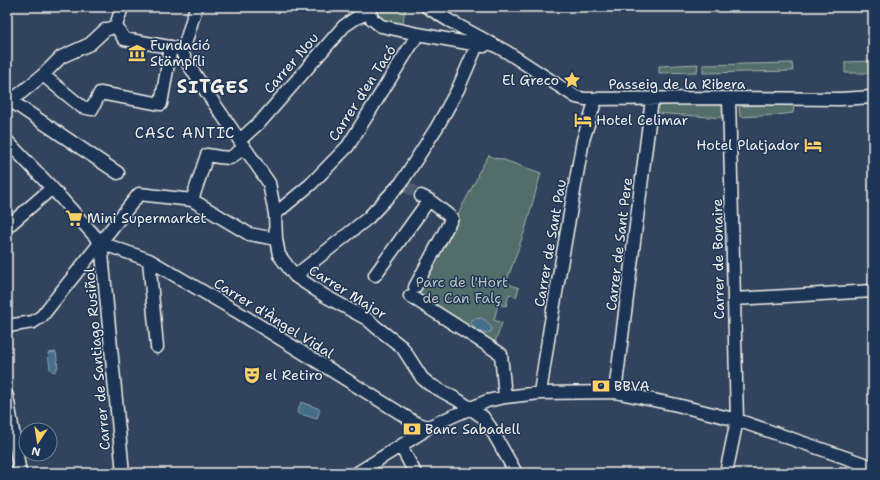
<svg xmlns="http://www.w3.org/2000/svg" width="880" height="480" font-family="'Shantell Sans',sans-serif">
<rect width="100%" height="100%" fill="#32435e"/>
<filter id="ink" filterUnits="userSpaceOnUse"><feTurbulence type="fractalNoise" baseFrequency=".025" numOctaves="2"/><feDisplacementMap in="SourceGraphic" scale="8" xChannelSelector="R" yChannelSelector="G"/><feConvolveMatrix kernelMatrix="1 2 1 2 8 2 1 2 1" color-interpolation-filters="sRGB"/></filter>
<g filter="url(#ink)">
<path fill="#536e6b" stroke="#a4b0aa" d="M375,7H407L404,14L403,25C390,22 378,22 375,7Z
M873,61V73H845V62Z
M792,63L793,71L703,73V65Z
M698,64L697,72L659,73V66Z
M655,104L724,105V118L655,113Z
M794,104L793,113L776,115L740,117L739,106Z
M489,155L494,158L501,159L541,173L525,230L506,283L519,288L516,297L509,294L506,306L498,304L494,320L502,323L494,345L412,300L452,229L457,216L478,176L477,175Z"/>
<path fill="#446e8b" stroke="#8aa2b0" d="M481,318C486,320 490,324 492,329L491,332C481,333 476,332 471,323V320L474,319Z
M56,352L58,368H56V371L53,372L51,369H50L48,353Z
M301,402L320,409L317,419L297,413Z"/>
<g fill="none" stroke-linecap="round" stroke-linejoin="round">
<path stroke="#4f5d73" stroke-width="12" stroke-dasharray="12 6" stroke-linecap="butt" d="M404,185L421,196"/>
<g stroke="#f4f1e8" stroke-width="15">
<path id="minor" d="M122,7L116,26L124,39L181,49L184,48L196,7
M369,7V9L372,19L381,26L418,34L484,46
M427,7L448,20L507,52L576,97L585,99L729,98L840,99L873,97
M181,49L185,59L207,93L269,183L275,214L276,239L279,255L295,276L325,296L367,319L376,327L402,347L422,378L429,384L458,400L483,417L490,427L516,473
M43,75L82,107L92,109L100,93L161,104L171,47
M11,101L118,173
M7,103L11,101L43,75L61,57L90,44L105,30L116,26
M240,140L262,120L344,26L356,18L370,12
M7,141L52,188L101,243L149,260L236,311L416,423L428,427
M192,200L207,155L219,157L230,158L244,148
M275,214L311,184L348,146L418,34
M7,227L52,188
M101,243L123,473
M149,260L157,347
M375,275L429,200
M295,276L329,249L368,218L401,183L437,127L458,89L477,45
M415,287L452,218L429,200L421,196
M410,296L501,354L505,397
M734,299L873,291
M7,326L33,322L42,316L139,194L192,200L249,234L276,239
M615,392L652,99
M540,393L550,327L583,140L596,99
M7,396L20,473
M401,446L415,473
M357,473L421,433L428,427L487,401L505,397L540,393L615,392L677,405L737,420L873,467
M726,473L737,420L729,98"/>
</g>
<use href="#minor" stroke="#1d3557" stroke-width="12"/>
</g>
</g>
<defs>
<g id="museum-bare" transform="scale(1.38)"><path d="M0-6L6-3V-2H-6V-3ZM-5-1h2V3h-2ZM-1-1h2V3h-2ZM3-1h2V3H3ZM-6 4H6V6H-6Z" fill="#ffd166" stroke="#1d3557" stroke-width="2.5" paint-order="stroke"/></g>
<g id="sight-bare" transform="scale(1.38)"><path d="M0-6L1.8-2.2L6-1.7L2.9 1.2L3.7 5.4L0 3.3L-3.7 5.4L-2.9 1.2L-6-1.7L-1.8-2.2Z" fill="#ffd166" stroke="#1d3557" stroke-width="2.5" paint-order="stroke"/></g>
<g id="hotel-bare" transform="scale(1.38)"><path d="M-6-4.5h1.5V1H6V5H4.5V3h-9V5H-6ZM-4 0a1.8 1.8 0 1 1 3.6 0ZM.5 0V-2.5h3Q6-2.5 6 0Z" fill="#ffd166" stroke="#1d3557" stroke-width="2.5" paint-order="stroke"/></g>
<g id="supermarket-bare" transform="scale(1.38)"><path d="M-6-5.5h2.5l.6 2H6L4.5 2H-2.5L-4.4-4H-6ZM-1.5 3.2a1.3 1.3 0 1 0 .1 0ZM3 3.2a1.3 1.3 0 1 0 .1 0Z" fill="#ffd166" stroke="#1d3557" stroke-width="2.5" paint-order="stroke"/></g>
<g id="theatre-bare" transform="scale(1.38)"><path d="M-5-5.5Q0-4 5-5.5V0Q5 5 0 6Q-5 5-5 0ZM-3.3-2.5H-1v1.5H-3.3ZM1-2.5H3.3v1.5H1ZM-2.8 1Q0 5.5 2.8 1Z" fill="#ffd166" stroke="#1d3557" stroke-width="2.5" paint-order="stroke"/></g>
<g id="bank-bare" transform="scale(1.38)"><path d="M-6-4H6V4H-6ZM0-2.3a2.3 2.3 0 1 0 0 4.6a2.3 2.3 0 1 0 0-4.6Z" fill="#ffd166" stroke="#1d3557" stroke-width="2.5" paint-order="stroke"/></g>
</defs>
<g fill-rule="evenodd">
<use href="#museum-bare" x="137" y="53"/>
<use href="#sight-bare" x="572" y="80"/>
<use href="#hotel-bare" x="583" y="120"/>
<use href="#hotel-bare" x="813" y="145"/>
<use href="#supermarket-bare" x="74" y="218"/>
<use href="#theatre-bare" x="252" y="375"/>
<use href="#bank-bare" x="601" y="386"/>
<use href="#bank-bare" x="412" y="429"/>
</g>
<g text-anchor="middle" stroke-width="3" stroke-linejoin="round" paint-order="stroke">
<g font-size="14" fill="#f4f1e8" stroke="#1d3557" text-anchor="start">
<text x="150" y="50">Fundació<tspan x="150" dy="16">Stämpfli</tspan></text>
<text x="559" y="85" text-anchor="end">El Greco</text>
<text x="596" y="125">Hotel Celimar</text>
<text x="800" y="150" text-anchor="end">Hotel Platjador</text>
<text x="87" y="223">Mini Supermarket</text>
<text x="265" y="380">el Retiro</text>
<text x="614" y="391">BBVA</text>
<text x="425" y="434">Banc Sabadell</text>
</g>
<g font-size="14" fill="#f4f1e8" stroke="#1d3557">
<text transform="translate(291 63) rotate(-49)" y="5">Carrer Nou</text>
<text x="677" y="89">Passeig de la Ribera</text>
<text transform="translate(362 93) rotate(-57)" y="5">Carrer d'en Tacó</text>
<text transform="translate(550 243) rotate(-80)" y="5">Carrer de Sant Pau</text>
<text transform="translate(619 244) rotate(-83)" y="5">Carrer de Sant Pere</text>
<text transform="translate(718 259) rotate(-91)" y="5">Carrer de Bonaire</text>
<text transform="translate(348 292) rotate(32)" y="5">Carrer Major</text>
<text transform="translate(274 318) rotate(32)" y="5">Carrer d'Àngel Vidal</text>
<text transform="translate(97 359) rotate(-95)" y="5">Carrer de Santiago Rusiñol</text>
</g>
<g font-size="14" fill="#bcc3bc" stroke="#1d3557">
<text x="462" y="287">Parc de l'Hort<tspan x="462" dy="16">de Can Falç</tspan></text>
</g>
<g font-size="15" letter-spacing="1" fill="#f4f1e8" stroke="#1d3557">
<text x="185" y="138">CASC ANTIC</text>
</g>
<g font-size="18" font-weight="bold" letter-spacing="1" fill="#f4f1e8" stroke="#1d3557">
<text x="213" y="93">SITGES</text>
</g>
</g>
<rect width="880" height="480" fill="none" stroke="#1d3557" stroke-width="24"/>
<rect x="12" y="12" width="856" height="456" fill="none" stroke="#f4f1e8" stroke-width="1.5" filter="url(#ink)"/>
<g transform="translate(38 442) rotate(192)"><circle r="19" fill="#1d3557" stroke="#738091"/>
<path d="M0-3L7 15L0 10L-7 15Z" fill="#ffd166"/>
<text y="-6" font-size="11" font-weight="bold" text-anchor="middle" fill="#f4f1e8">N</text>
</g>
</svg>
